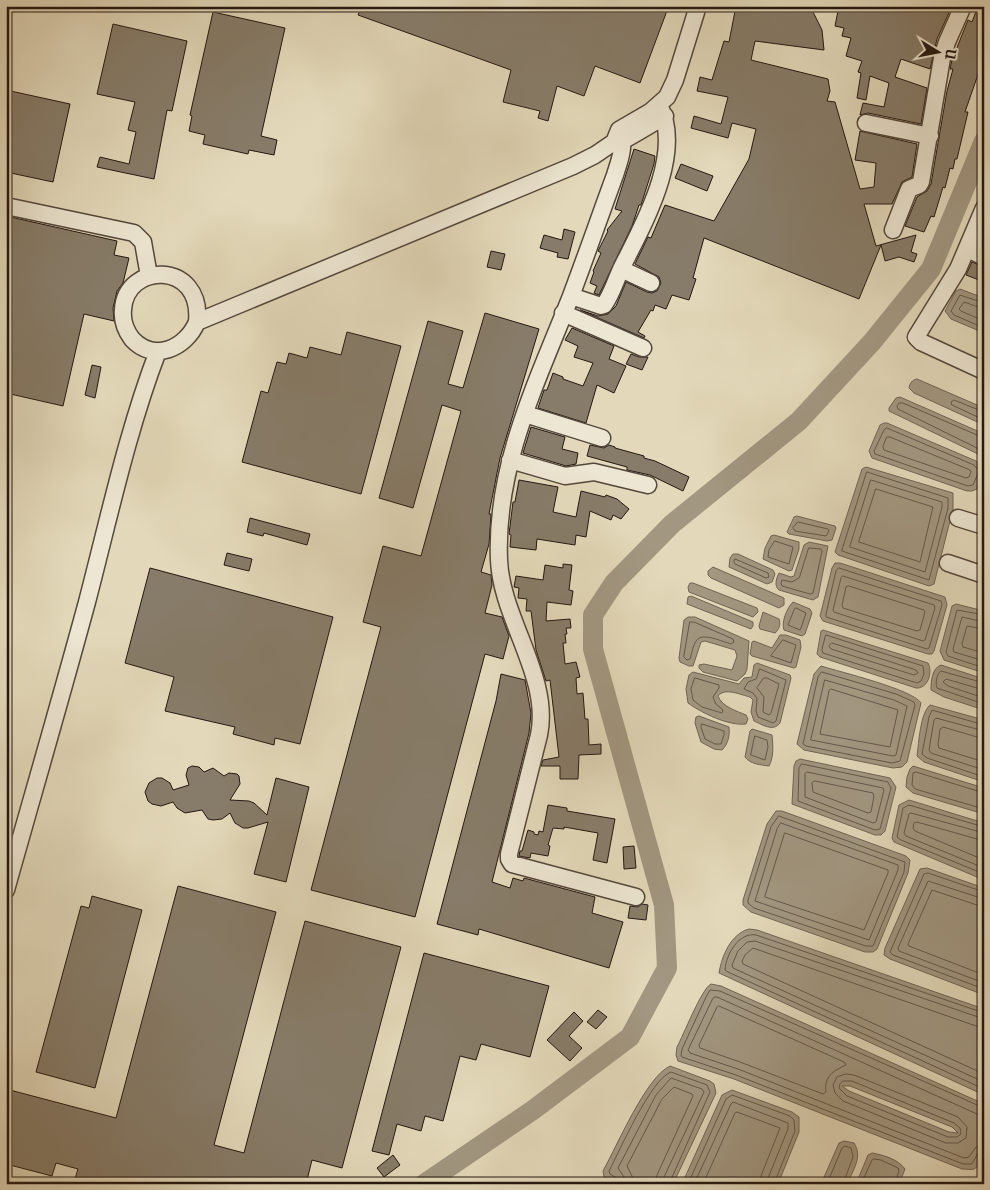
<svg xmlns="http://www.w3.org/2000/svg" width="990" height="1190" font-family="'IM FELL French Canon',serif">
<rect width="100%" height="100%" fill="#e3d9ba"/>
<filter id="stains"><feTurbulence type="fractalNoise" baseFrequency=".004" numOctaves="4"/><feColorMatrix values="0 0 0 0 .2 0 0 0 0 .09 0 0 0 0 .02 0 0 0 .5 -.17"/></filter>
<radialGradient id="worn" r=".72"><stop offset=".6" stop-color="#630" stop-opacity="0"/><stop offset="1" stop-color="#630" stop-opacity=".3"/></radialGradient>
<path fill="#a29781" stroke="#706455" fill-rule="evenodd" d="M960,289L984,298V333L951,319L945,311L956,291Z
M917,379L984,408V425L914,393L909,388C910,383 912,380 917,379Z
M900,397L982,433L984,434V454L980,455L889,411V408L896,398Z
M884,423H887L976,461C986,470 981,478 977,489L972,491H967L872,458L869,451L880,425Z
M866,467L953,493V509L934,584L929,586L838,555L835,552L862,469Z
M797,516L835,526L836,528L832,540L827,541L789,534L787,532L794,517Z
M774,535L799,542V549L792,570L789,571L763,559L765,548L771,536Z
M809,542L828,546L818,597L813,600L779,590C774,586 776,579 779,573L791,577L794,576L804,545Z
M733,554H738L773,570L775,574L772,582L767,584L729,567L730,558Z
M835,563H840L945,597L947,605L934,651L932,654H928L823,621L820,616L832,568Z
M713,567L784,598V605L779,608L711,578L708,575V571Z
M690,583H693L757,608L758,612L753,617L689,592L688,587Z
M691,596L753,622V626L751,629L687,604L688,597Z
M793,602L810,609L812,613L805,634L802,636L784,630C781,622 787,608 793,602Z
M956,604L984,611V673L944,660L940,651L952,606Z
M763,612L779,619C781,624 779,630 775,633L760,629L759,626Z
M688,617H695L749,641L747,669L745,674L737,681L703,672L699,668V665L704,664L732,670L737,656L735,650L705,641L701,642L693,666H689L680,662L679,658L684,620Z
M823,630L928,663C933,672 928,689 916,688L820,657L817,654L821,631Z
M780,635H786L800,640L801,647L796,667L794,668L752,656L750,654L752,642L754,641L772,648Z
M757,663L790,675L791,678L780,723C773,732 763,725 754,721L751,712L753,700L750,697C741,695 725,687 718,696C722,707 737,711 746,715L748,719L746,724C728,726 702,713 688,703L686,689L689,675L693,672L739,684L744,678L752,677L754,665Z
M941,665L984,679V710L944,697L931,690C931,681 932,668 941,665Z
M821,666C840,672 912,689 921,703L907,762L902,767L893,768L804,750L797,744L814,674Z
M930,705L984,720V782L924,762L917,756C919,742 920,714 930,705Z
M699,716L729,727C730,736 728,744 722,750L714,749L701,742L695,723L696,717Z
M752,729L772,735C773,745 774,757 769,766C761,765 750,764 745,757L750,731Z
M800,759L890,778L896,787L885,831L881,835H875L792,804L794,766L796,761Z
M913,766L984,788V814L913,793L906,787L907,777L910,769Z
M909,800L984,823V880L894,842L892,838L899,805Z
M776,811H782L906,856L910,860L908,873L877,949L873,952H865L751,912L743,905V900L767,824Z
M927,868L984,888V995L890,959L884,955L885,948L920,869Z
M749,929L757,930L984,1009V1095L719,973C722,955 731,934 749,929Z
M711,984L721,986L984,1104C984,1118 988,1163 974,1169C971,1170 965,1169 962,1169L734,1079L678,1061L676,1055L677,1047C683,1036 702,988 711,984ZM842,1086H850L952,1127L958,1133L949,1132L849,1091Z
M670,1066L710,1081L714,1084L716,1093L673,1184H619L604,1177L603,1171C617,1146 646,1077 670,1066Z
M732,1090L792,1112L799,1117V1132L778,1184H682L722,1095Z
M844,1141L854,1143C863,1157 853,1170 847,1184H821L839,1143Z
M872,1153C883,1155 898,1159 905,1169L899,1184H856L868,1155Z"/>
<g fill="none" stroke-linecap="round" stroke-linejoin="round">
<path stroke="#63584a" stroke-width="1" d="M984,303L960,295L951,311L954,315L984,328
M984,309L964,302L959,309L961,311L984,321
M984,412L954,400L951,402L952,405L984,420
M887,428L974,465L979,471L973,485L968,486L875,454L874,451L884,430Z
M887,437H890L970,470L971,472L969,477L966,478L884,450L883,447Z
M984,438L903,403H899L897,406L898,409L979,449H984
M867,472L948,498V508L929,580L842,551Z
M871,480L942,502V507L925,572L850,547Z
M876,489L933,507L920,562L859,542Z
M798,522L828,529L829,531L826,536L795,531L793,528Z
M775,541L793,547L789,564L768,557L769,550Z
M809,548L821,549L822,551L813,593L810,594L782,586L781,583L782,580L792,582L799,578Z
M735,559L768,573L769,577L766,578L735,564L734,562Z
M839,568L941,601L942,605L929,648L927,649L826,617V614L836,571Z
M843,576L934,605L935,608L925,640L923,641L834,612L833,610L841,578Z
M849,586L924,610L925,612L920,630L917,631L843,608L842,605L846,587Z
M796,608L806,613L801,628L800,630L788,625L794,610Z
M984,615L957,610L946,652L948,656L984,668
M690,622H694L733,639L734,642L731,644C723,642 703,632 697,640C693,644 692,653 690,659L687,660L684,657Z
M984,622L962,617L953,649L954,652L984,661
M984,629L967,626L962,644L963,647L984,653
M826,635L923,666L924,674L921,681L917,683L823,653L822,650Z
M783,640L796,645L791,663L771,656Z
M832,643L916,670L918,673L914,675L831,649L829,646Z
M760,669L786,680L776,721L773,723L758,717L756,711L757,698L753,693L744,689L748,682L756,679Z
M822,672L896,694L914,702L915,705L900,761L892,763L806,746L803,744L818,677Z
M695,678L719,685V688L713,697L716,704L723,710L722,713L702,707L693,700L691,689Z
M764,678H767L779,684L771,713L769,715L763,712L764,697L757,688Z
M825,680L894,700L907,706L896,755L893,756L811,740Z
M984,683L941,671C937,673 935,684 937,688L984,704
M831,689L898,710L890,747L820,734L829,691Z
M984,690L946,679L943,682L948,686L984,698
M702,724L724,731V735L721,744H715L705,739L701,727Z
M984,725L932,710L929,717L922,754L927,758L984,777
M984,731L936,718L934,720L929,750L931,753L984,770
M755,736L767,740L768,747L765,760L751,755Z
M984,739L943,727L940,729L938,745L939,748L984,762
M802,764L888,782L891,788L880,829L875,830L798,801L799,768Z
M807,772L883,788L884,790L876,822L873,823L805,797V774Z
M815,781L873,793L874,796L871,812L868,813L813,792L812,783Z
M984,793L916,772L913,773L912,785L915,789L984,809
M779,816L905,862L904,872L873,946H866L754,908L748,903V900L771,827Z
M781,823L898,865V870L869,940L755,901L777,829Z
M984,827L909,805L903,808L897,837L901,840L984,874
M785,833L888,870V873L864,930L765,897Z
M984,833L911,813L909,814L904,833L906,836L984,868
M984,841L917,822L914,823L913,828L915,831L984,860
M984,892L928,873L924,874L890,952L893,955L984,989
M984,899L928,881L898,948L899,951L984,983
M984,906L977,905L932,890L908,944L909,946L984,975
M719,1006L844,1062L846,1065C833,1071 824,1076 826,1092L823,1094L740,1062L700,1048L699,1045L717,1007Z
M984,1013L756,935C739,932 726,954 725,970L728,972L984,1089
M984,1019L755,941L747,942L738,951L732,965L733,968L984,1082
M984,1027L976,1026L753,948L745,955L742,961L743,964L984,1074
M846,1074L854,1075L958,1117L967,1127L966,1138L958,1143H946L843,1101L835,1093L833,1085L837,1077Z
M843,1081H852L954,1123L960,1128L961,1134L957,1137H948L847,1096L839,1088L840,1084Z
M984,1108L720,991L710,990L706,997L682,1049L681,1055L682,1057L736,1075L963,1164H972L978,1153L984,1152
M984,1115L977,1114L717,997H714L712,1000L688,1050L690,1053L738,1069L964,1158L969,1157L976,1147L984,1145
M619,1184L618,1179L610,1174L609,1171C620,1150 651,1079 671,1072L707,1085L710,1092L669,1184
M625,1184L624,1177L618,1168L656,1095L671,1078L702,1089L704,1092L664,1177L663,1184
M633,1184L632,1176L627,1166L662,1099L674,1087L692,1094L693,1096L657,1175L655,1184
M688,1184L726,1099L732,1095L790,1116L794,1120L795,1131L774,1184
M694,1184L731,1104L733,1102L788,1123V1129L768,1178V1184
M703,1184L735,1113L737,1112L780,1128L761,1176L760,1184
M827,1184L842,1148L845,1146L851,1148L853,1157L843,1184
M861,1184L872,1160L874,1159L881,1160L898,1168L899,1171L895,1184"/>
<path stroke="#a29781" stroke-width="20" d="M424,1184L533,1110L630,1037L667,968L664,905L593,649V615L614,583L672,524L799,421L872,342L931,269L984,141"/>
</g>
<path fill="#877c69" stroke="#241812" d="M362,6H662L668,8L640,83L595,66L584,96L557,86L548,121L538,118L540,111L503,102L511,70L358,15Z
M736,6H810L822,30L824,50L755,41L751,60L828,79L830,91L827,101L835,102L860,189L874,187L876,163L855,160L860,131L917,144L912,177L902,182L892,204H864L876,246L916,235L911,252L917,254L914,262L899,257L885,261L881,245L859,299L704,238L693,278L696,279L689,300L672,295L666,309L655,305L653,311L651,310L638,332L645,336L644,338L580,310L598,316L608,314L616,306L626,282L647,292L652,293L657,291L661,283L659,277L635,264L648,237L651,238L665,205L714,221L749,159L756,129L732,123L728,138L691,128L694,116L721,124L728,97L697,91L700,77L712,80L724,41L729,42Z
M839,6H952L937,39L930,69L901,59L895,77L927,88L921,124L868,113L860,115L863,103L884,107L889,83L870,76L866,100L857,98L861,73L858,72L862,61L846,56L851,38L842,36L844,28L835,26Z
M978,6H984V57L965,112H968L957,159H955L953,169L950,168L945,188L943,187L934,217L931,216L924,232L905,226L917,197L927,191L931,184L947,91L953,69H950L952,60L968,20L972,22Z
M213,12L285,28L261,136L277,140L274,155L249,150L248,154L203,144L205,135L189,131L192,116L190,115Z
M113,24L187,41L172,111L167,110L154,179L97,167L100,157L129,164L136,132L128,130L135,102L97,94Z
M6,90L70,104L53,182L6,172Z
M634,149L655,156L654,164L641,205H639L632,226L599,295L594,293L597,286L590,283L594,272L593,271L601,253L598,251L608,231L607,230L622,211L615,209Z
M681,164L713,176L707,191L675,178Z
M6,216L117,241L114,255L129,258L123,283L117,291L113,308L114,321L84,314L63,406L6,393Z
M564,229L575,232L568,259L557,257L558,253L540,248L544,235L562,240Z
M491,251L505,254L501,270L487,267Z
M972,262L984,267L979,280L966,275Z
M485,313L539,329L500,458L489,514H491L489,544L481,572L491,575L492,585L485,613L502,617L509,636L503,659L485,654L415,917L311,890L381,627L363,622L383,546L421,556L461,411L442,405L413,508L379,498L428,321L463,331L448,384L463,388Z
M572,328L614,346L609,359L626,366L614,393L597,385L586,423L538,408L544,390H547L553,373L563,377V379L583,386L593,363L574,357L578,346L565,340Z
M347,332L401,346L361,494L242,462L261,391L268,393L277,362L286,364L289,353L307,358L310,347L341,355Z
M631,354L639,357H648L642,370L626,364Z
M92,365L101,367L95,398L85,395Z
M531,427L565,437L562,449L578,453L576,464L566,466L523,453Z
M590,445L604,448L609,445L615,447V448L644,456V458L655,461L689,477L683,491L650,475L627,470V467L587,456Z
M519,480L558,487L553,512L576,517L581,491L605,497L606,495L617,499L629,509L621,519L613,515L611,520L590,511L586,537L576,535L575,545L537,539L536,550L510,547L511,535L509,534L513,502H515Z
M250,518L310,534L307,545L264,533L263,536L247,532Z
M227,553L252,559L249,571L224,565Z
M563,564L572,565L569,590L573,591L571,605L547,602L546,621L570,619L571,628H566L567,634H565L566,643H563L565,664L576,662L580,677L576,678L577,694L583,693L585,719H588L589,745L601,744V754L579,755L578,779H560V766H541L543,760L559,757L550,680L546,681L536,650L531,611H526L527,599L518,598L519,588L514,587L516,576L543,580L545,565L563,568Z
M150,568L333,617L300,744L275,738L274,745L233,734L235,727L165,711L174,677L125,663Z
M501,674L525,680L531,713L529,733L492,882L510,888L513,878L523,881L524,878L595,897L592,913L623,922L609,968L479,929L478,935L437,924L496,701Z
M192,766L199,767L204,772L213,768L224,776L229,773L237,774L239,776L240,784L230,800L249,801L254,803L267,815L276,778L309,787L286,882L254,874L268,822L248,828H243L235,823L230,813L222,819L213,820L208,819L202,810L185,813L177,808L173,802L161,806L152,804L148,801L145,792L149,783L157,778H162L170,783L173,790L189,785L186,775L188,768Z
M548,805L567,808V811L615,819L607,863L593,860L598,833L564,827V829L553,828L548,845L550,846L548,856L531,853L530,858L519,856L520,851H522L528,830L534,832V834L538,835L539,831L543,832Z
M634,846L636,868L624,869L623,847Z
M178,886L276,912L214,1145L244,1153L305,921L401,947L342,1168L312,1160L306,1184H94L75,1179L78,1169L56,1163L52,1176L6,1164V1089L116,1118Z
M92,896L142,910L95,1088L36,1072L81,906L89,908Z
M642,904L648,905L646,920L628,918L630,906L638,907Z
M424,953L549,986L530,1057L481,1044L476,1060L460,1056L443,1121L425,1116L421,1131L397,1124L389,1155L372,1151Z
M598,1010L607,1017L596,1029L587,1022Z
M574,1012L583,1021L569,1036L582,1048L570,1061L547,1040Z
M393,1155L400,1165L384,1177L377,1168Z"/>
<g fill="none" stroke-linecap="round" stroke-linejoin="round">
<g stroke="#54483c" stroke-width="19">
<path id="minor" d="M866,123L930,136
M619,130C626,145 620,159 615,175C600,216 586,256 571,296C537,382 495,466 499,560C501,618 551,677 539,735L509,854V859L512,864L636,897
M615,140L619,130L650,112L667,97L675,80L698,6
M6,206L134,233L143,242L149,276
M984,208L958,269L916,337L921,342L984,371
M893,230L909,189L919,185L921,182L942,58L947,42L963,6
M979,237L972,251L984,257
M621,269L651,283
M571,296L601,306L604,305C612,294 616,279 622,267C644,223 684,153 659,105
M563,313L643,348
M197,322C203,260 125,262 123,310C122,320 126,331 132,339C154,363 186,348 197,322L573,166L595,155L614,142L624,140L638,132L665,116
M525,414L602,438
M510,460L565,476L594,472L648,485
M958,518L984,526
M948,563L984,575
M6,890C33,794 61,698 87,602C109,518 127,432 158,351"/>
</g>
<use href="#minor" stroke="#ede6d2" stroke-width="16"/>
</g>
<rect width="990" height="1190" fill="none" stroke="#e3d9ba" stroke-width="25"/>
<rect x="8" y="8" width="975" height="1175" fill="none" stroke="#241812" stroke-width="2.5"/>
<rect x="12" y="12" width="965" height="1165" fill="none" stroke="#241812"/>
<g transform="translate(938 52) rotate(100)" stroke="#ede6d2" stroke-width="4" paint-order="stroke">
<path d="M0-4L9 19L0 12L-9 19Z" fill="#241812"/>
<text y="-8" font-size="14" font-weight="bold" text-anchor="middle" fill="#241812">U</text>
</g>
<rect width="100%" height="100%" filter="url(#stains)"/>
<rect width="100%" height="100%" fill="url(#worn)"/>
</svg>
